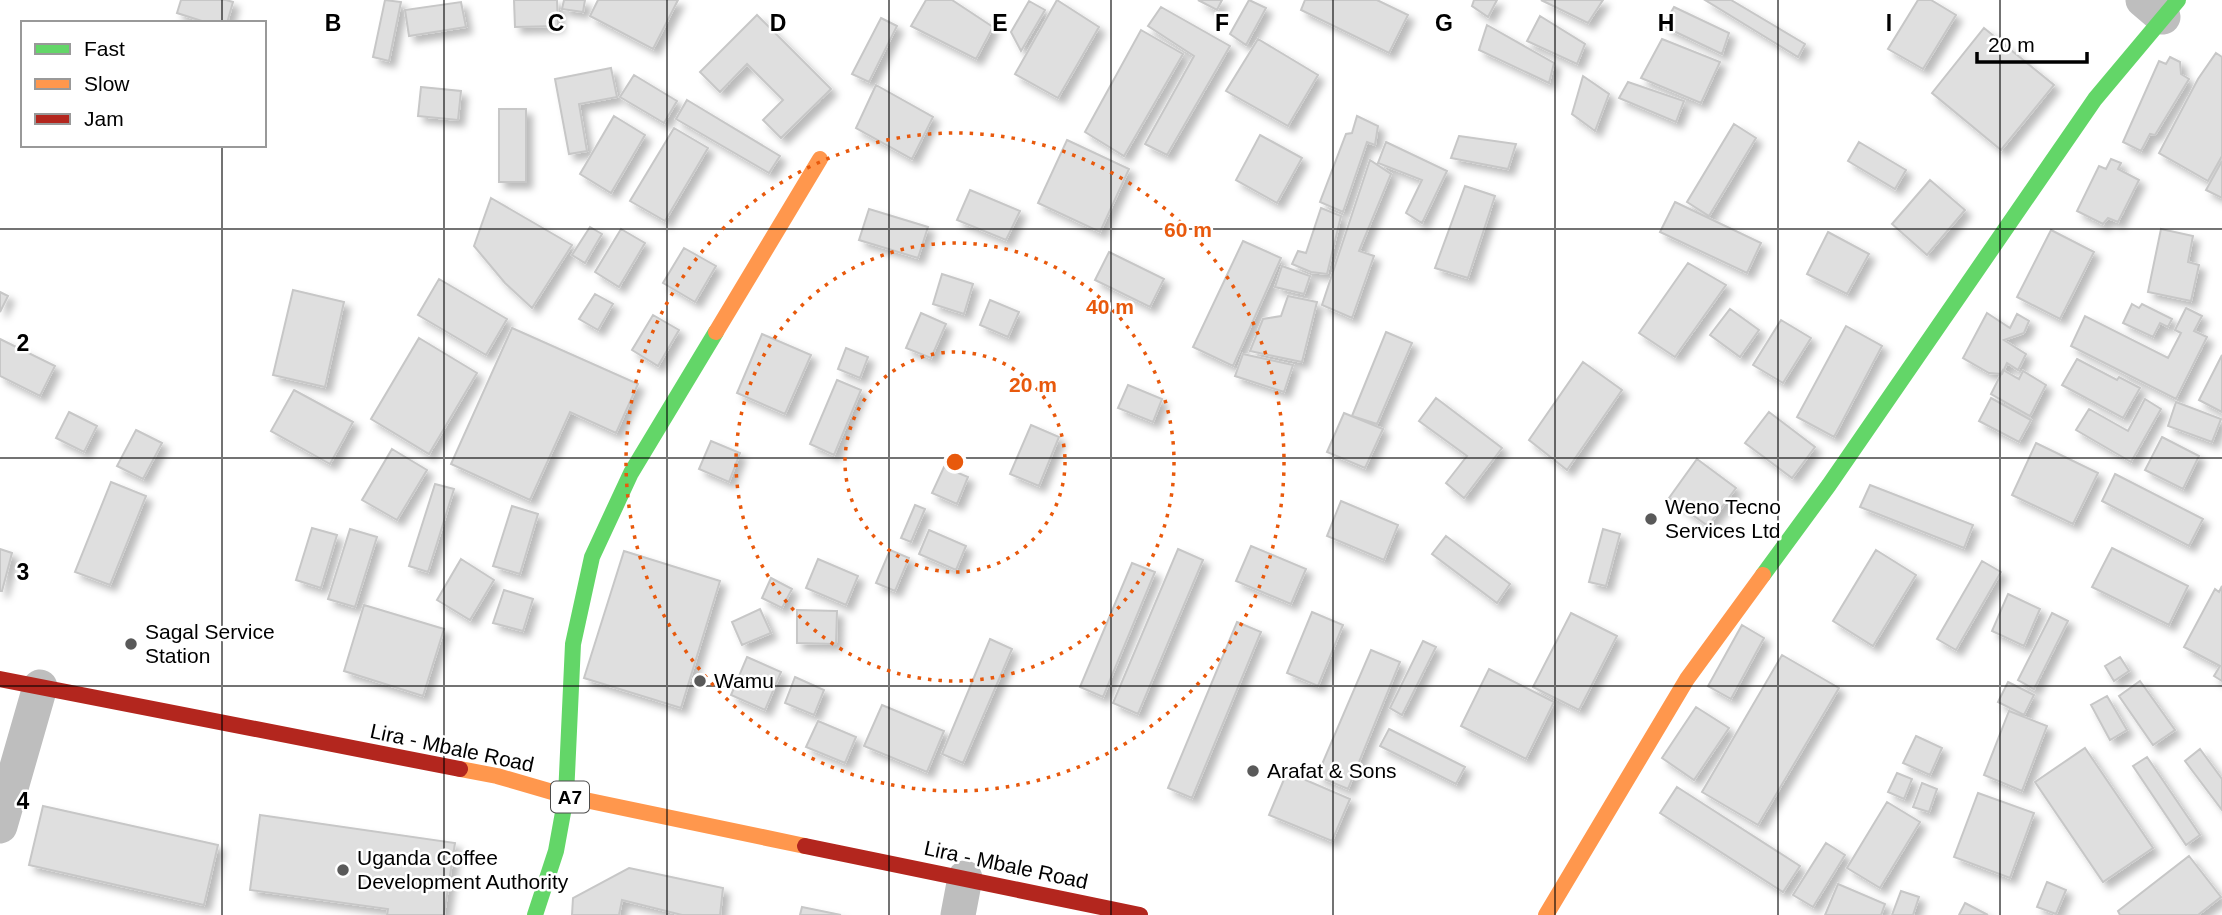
<svg xmlns="http://www.w3.org/2000/svg" width="2222" height="915" font-family="Helvetica,sans-serif">
<defs>
<filter id="shadow"><feDropShadow dx="6" dy="6" stdDeviation="3.5" flood-color="#0004"/></filter>
</defs>
<rect width="100%" height="100%" fill="#fff"/>
<path fill="#dfdfdf" stroke="#c7c7c7" stroke-width="2" filter="url(#shadow)" d="M181,0H226L233,2L227,23H208L177,13Z
M385,0L401,2L389,61L373,57Z
M514,0H557L558,26L515,27Z
M564,0H585L583,12L562,9Z
M598,0H678L653,49L590,16Z
M926,0H952L993,27L976,59L911,26Z
M1057,0L1099,27L1058,98L1015,74Z
M1198,0H1222L1217,10Z
M1249,0L1266,8L1246,45L1230,34Z
M1305,0H1377L1408,15L1389,53L1301,10Z
M1474,0H1497L1488,17L1472,6Z
M1541,0H1603L1588,23Z
M1705,0H1731L1805,44L1798,57Z
M1918,0H1931L1956,15L1923,69L1888,49Z
M1029,1L1045,10L1021,51L1011,32Z
M461,2L466,27L409,36L405,10Z
M1161,7L1230,46L1167,155L1145,144L1194,56L1148,26Z
M1674,7L1729,33L1722,54L1663,26Z
M757,15L831,89L781,138L763,120L783,100L747,64L720,92L700,72Z
M1540,16L1585,44L1577,64L1527,41Z
M881,18L897,26L869,82L852,74Z
M1487,25L1554,63L1549,83L1479,50Z
M1984,28L2054,85L2001,150L1932,93Z
M1141,30L1183,54L1124,156L1085,132Z
M1258,39L1318,75L1288,126L1226,91Z
M1662,39L1720,62L1701,103L1641,78Z
M2216,53L2222,57V156L2208,181L2159,153L2198,79Z
M2170,57L2180,62L2181,74L2189,79L2155,135L2150,134L2141,151L2123,142L2159,61L2166,64Z
M611,68L617,97L579,104L587,151L569,154L555,79Z
M634,75L677,101L664,123L620,97Z
M1583,76L1609,94L1595,131L1572,114Z
M1628,82L1684,101L1676,122L1619,98Z
M876,85L933,117L912,159L856,128Z
M421,87L461,91L458,120L418,116Z
M687,100L780,156L769,173L676,119Z
M499,109H526V182H499Z
M614,116L645,135L611,193L580,174Z
M1357,116L1378,126L1375,145L1367,142L1343,212L1320,202L1346,134L1352,133Z
M1734,124L1756,138L1709,216L1687,202Z
M674,128L708,148L665,221L630,201Z
M1260,135L1302,158L1277,203L1236,180Z
M1459,136L1516,144L1508,169L1451,158Z
M1067,140L1129,169L1100,232L1038,203Z
M1386,142L1447,171L1422,223L1406,213L1422,180L1378,163Z
M1859,142L1906,170L1895,189L1848,161Z
M2111,159L2121,163L2118,169L2139,180L2118,222L2108,218L2103,224L2077,211L2099,166L2106,169Z
M1370,160L1391,174L1359,251L1374,256L1352,318L1322,305Z
M2222,161V198L2206,190Z
M1930,180L1965,210L1927,255L1892,224Z
M1465,186L1495,196L1468,278L1435,268Z
M970,190L1020,211L1006,240L957,220Z
M491,198L572,245L532,308L505,283L474,246Z
M1675,202L1761,243L1747,273L1660,232Z
M1321,208L1341,216L1327,274L1311,272L1292,264L1298,251L1306,253Z
M869,209L928,227L918,258L859,240Z
M590,227L602,234L585,263L572,255Z
M621,229L645,243L619,287L595,272Z
M2161,229L2193,236L2188,262L2199,265L2191,301L2148,292Z
M2051,230L2094,252L2060,319L2017,297Z
M1828,232L1869,254L1847,294L1807,274Z
M1243,241L1281,258L1233,366L1193,347Z
M684,248L716,266L695,302L663,283Z
M1109,252L1164,279L1150,307L1095,280Z
M1688,263L1726,285L1675,357L1639,333Z
M1282,266L1310,276L1304,294L1275,287Z
M942,274L973,284L964,314L933,304Z
M439,279L507,319L486,355L418,315Z
M293,290L344,302L325,387L273,375Z
M0,292L8,296L0,312Z
M595,294L613,304L598,330L579,319Z
M1288,296L1317,302L1302,362L1250,351L1263,319L1281,316Z
M990,300L1019,312L1008,337L980,325Z
M2132,304L2139,308L2142,304L2172,319L2168,327L2160,323L2153,337L2123,323Z
M2186,308L2202,316L2194,331L2207,337L2176,399L2071,346L2085,316L2168,358L2181,333L2175,330Z
M1730,309L1759,330L1740,357L1710,335Z
M921,313L946,324L931,358L906,348Z
M1987,313L2010,328L2017,314L2029,321L2024,333L2004,340L2026,354L2018,370L2007,363L2002,374L1989,373L1963,358Z
M653,315L679,330L658,366L632,350Z
M1781,320L1811,338L1783,383L1753,365Z
M1846,326L1882,346L1834,437L1797,417Z
M512,328L638,384L616,433L570,412L530,500L451,464Z
M1386,332L1412,343L1377,424L1352,416Z
M762,334L811,355L785,414L737,393Z
M419,338L477,373L429,454L371,419Z
M0,339L55,366L40,396L0,376Z
M846,348L868,357L860,378L838,369Z
M1243,354L1293,365L1284,392L1235,376Z
M2222,355V412L2199,400Z
M2077,359L2117,380L2119,377L2140,388L2123,418L2062,385Z
M1583,362L1622,390L1567,470L1529,440Z
M2003,370L2019,379L2023,371L2046,385L2030,416L1991,394Z
M837,380L861,390L834,455L810,444Z
M1128,385L1162,399L1153,422L1118,408Z
M294,390L353,422L330,464L271,431Z
M1436,398L1502,448L1464,498L1446,483L1467,456L1419,421Z
M1991,398L2031,420L2019,442L1979,421Z
M2145,399L2161,409L2131,462L2076,430L2089,409L2128,431Z
M2176,402L2221,419L2212,442L2168,426Z
M69,412L97,426L84,452L56,438Z
M1769,412L1815,447L1792,478L1745,443Z
M1344,413L1383,429L1365,468L1327,452Z
M1031,425L1059,437L1039,486L1010,474Z
M136,430L162,443L143,479L117,466Z
M2162,437L2199,456L2183,489L2145,470Z
M711,441L740,453L729,482L699,469Z
M2036,443L2098,473L2073,524L2012,495Z
M392,449L427,470L397,520L362,500Z
M1697,459L1736,488L1708,526L1669,498Z
M944,467L968,477L957,504L932,493Z
M2115,474L2203,519L2189,546L2102,501Z
M111,482L146,496L110,585L75,572Z
M435,484L454,489L428,572L409,566Z
M1870,485L1973,525L1964,548L1860,507Z
M1341,501L1398,525L1384,560L1327,536Z
M915,505L925,509L911,542L901,538Z
M512,506L538,514L520,574L493,566Z
M312,528L337,535L321,588L296,580Z
M350,529L377,537L355,607L328,599Z
M1603,529L1620,534L1606,586L1589,582Z
M929,530L966,546L956,570L919,554Z
M1446,536L1510,584L1497,603L1432,554Z
M1251,546L1306,569L1291,604L1236,581Z
M2112,548L2188,586L2169,625L2092,587Z
M0,549L12,553L2,591H0Z
M1178,549L1203,560L1138,714L1113,703Z
M890,550L909,558L895,591L876,583Z
M1876,550L1916,575L1873,646L1833,621Z
M624,551L720,581L681,708L584,678Z
M461,559L494,580L470,620L437,600Z
M818,559L858,576L846,605L806,588Z
M1982,561L2001,572L1956,650L1937,639Z
M1132,563L1155,572L1103,697L1080,687Z
M771,578L792,589L782,608L762,598Z
M2222,586V681L2214,676L2220,666L2184,647L2215,589L2219,592Z
M504,590L533,599L523,631L493,623Z
M2008,594L2040,609L2024,646L1992,631Z
M364,605L444,629L423,696L344,671Z
M760,609L771,633L742,645L732,622Z
M797,610L837,611L836,644L797,643Z
M1312,612L1343,625L1318,686L1287,673Z
M1571,613L1617,636L1579,710L1533,687Z
M2052,613L2068,621L2034,689L2018,680Z
M1237,622L1261,632L1192,798L1168,788Z
M1742,625L1764,638L1731,699L1708,686Z
M990,639L1012,649L963,763L942,754Z
M1423,641L1436,647L1402,715L1390,708Z
M1371,650L1400,662L1348,789L1317,776Z
M1782,655L1839,688L1758,825L1702,792Z
M747,657L781,672L765,710L731,695Z
M2120,657L2129,671L2114,681L2105,666Z
M1489,669L1554,702L1526,759L1461,726Z
M795,677L824,690L814,715L785,703Z
M2140,681L2175,730L2153,745L2119,696Z
M2008,682L2034,695L2024,715L1998,702Z
M2107,696L2127,730L2110,740L2091,705Z
M882,705L944,731L927,772L864,746Z
M1696,707L1729,728L1694,780L1662,758Z
M2009,711L2047,726L2022,791L1984,775Z
M818,721L856,737L845,763L806,747Z
M1389,729L1465,767L1456,784L1380,746Z
M1916,736L1942,748L1930,775L1903,763Z
M2085,748L2153,848L2103,882L2035,782Z
M2200,749L2222,779V810L2185,761Z
M2147,757L2200,835L2186,845L2133,766Z
M1287,772L1350,799L1332,841L1269,815Z
M1897,773L1912,779L1904,799L1888,792Z
M1922,783L1937,789L1929,812L1913,807Z
M1677,787L1800,866L1783,892L1660,813Z
M1978,793L2034,813L2010,878L1954,857Z
M1887,802L1920,822L1880,888L1847,868Z
M43,806L218,845L204,905L29,865Z
M260,815L455,843L444,915H387L388,909L250,890Z
M1826,843L1845,855L1813,907L1793,895Z
M2189,856L2221,897L2198,915H2120L2118,911Z
M629,868L723,888L720,915H682L622,900L619,915H572L573,898Z
M2047,882L2066,890L2056,914L2037,907Z
M1838,884L1885,904L1881,915H1825Z
M1901,891L1919,897L1913,915H1892Z
M1965,903L1988,915H1959Z
M802,907L841,915H800Z"/>
<g fill="none" stroke-linecap="round" stroke-linejoin="round">
<path stroke="#bebebe" stroke-width="35" d="M2143,0L2163,17
M0,826L40,687
M958,915L965,878"/>
<path stroke="#63d668" stroke-width="16" d="M1763,575L1829,485L2095,99L2178,0
M535,915L556,851L566,796L573,644L592,557L631,473L716,332"/>
<path stroke="#ff974d" stroke-width="16" d="M716,332L820,159
M460,769L497,776L566,796L805,846
M1546,915L1687,679L1763,575"/>
<path stroke="#b3261e" stroke-width="16" d="M0,679L460,769
M805,846L1140,915"/>
</g>
<path fill="none" stroke="#000" stroke-width="2" stroke-opacity="0.55" d="M222,0V23M444,0V915M667,0V915M889,0V915M1111,0V915M1333,0V915M1555,0V915M1778,0V915M2000,0V915M222,145V915M0,229H2222M0,458H2222M0,686H2222"/>
<g fill="none" stroke="#e8590c" stroke-width="3.5" stroke-dasharray="3.5 7">
<circle cx="955" cy="462" r="110"/>
<circle cx="955" cy="462" r="219"/>
<circle cx="955" cy="462" r="329"/>
</g>
<g fill="#595959" stroke="#fff" stroke-width="2.5">
<circle cx="1651" cy="519" r="7"/>
<circle cx="131" cy="644" r="7"/>
<circle cx="700" cy="681" r="7"/>
<circle cx="1253" cy="771" r="7"/>
<circle cx="343" cy="870" r="7"/>
</g>
<g text-anchor="middle" stroke-width="5" stroke-linejoin="round" paint-order="stroke">
<rect fill="#fff" stroke="#4c4c4c" stroke-width="2" x="551" y="781.5" width="38" height="31" rx="5"/>
<g font-size="19" font-weight="bold" fill="#000">
<text x="570" y="804">A7</text>
</g>
<g font-size="21" fill="#000" stroke="#fff" text-anchor="start">
<text x="1665" y="514">Weno Tecno<tspan x="1665" dy="24">Services Ltd</tspan></text>
<text x="145" y="639">Sagal Service<tspan x="145" dy="24">Station</tspan></text>
<text x="714" y="688">Wamu</text>
<text x="1267" y="778">Arafat &amp; Sons</text>
<text x="357" y="865">Uganda Coffee<tspan x="357" dy="24">Development Authority</tspan></text>
</g>
<g font-size="21" fill="#000" stroke="#fff">
<text transform="translate(452 748) rotate(12)" y="7">Lira - Mbale Road</text>
<text transform="translate(1006 865) rotate(12)" y="7">Lira - Mbale Road</text>
</g>
</g>
<g font-size="23" text-anchor="middle" font-weight="bold" fill="#000" stroke="#fff" stroke-width="5" stroke-linejoin="round" paint-order="stroke">
<text x="333" y="31">B</text>
<text x="556" y="31">C</text>
<text x="778" y="31">D</text>
<text x="1000" y="31">E</text>
<text x="1222" y="31">F</text>
<text x="1444" y="31">G</text>
<text x="1666" y="31">H</text>
<text x="1889" y="31">I</text>
<text x="23" y="351">2</text>
<text x="23" y="580">3</text>
<text x="23" y="809">4</text>
</g>
<circle cx="955" cy="462" r="10" fill="#e8590c" stroke="#fff" stroke-width="3.5"/>
<g font-size="21" text-anchor="middle" font-weight="bold" fill="#e8590c" stroke="#fff" stroke-width="5" stroke-linejoin="round" paint-order="stroke">
<text x="1188" y="237">60 m</text>
<text x="1110" y="314">40 m</text>
<text x="1033" y="392">20 m</text>
</g>
<rect x="21" y="21" width="245" height="126" fill="#ffffff" stroke="#999999" stroke-width="2"/>
<rect x="35" y="44" width="35" height="10" fill="#63d668" stroke="#999999" stroke-width="2"/>
<text x="84" y="56" font-size="21" fill="#000000">Fast</text>
<rect x="35" y="79" width="35" height="10" fill="#ff974d" stroke="#999999" stroke-width="2"/>
<text x="84" y="91" font-size="21" fill="#000000">Slow</text>
<rect x="35" y="114" width="35" height="10" fill="#b3261e" stroke="#999999" stroke-width="2"/>
<text x="84" y="126" font-size="21" fill="#000000">Jam</text>
<path d="M1977 52v10h110v-10" fill="none" stroke="#000000" stroke-width="3.5"/>
<text x="1988" y="52" font-size="21" fill="#000000" stroke="#ffffff" stroke-width="5" paint-order="stroke">20 m</text>
</svg>
